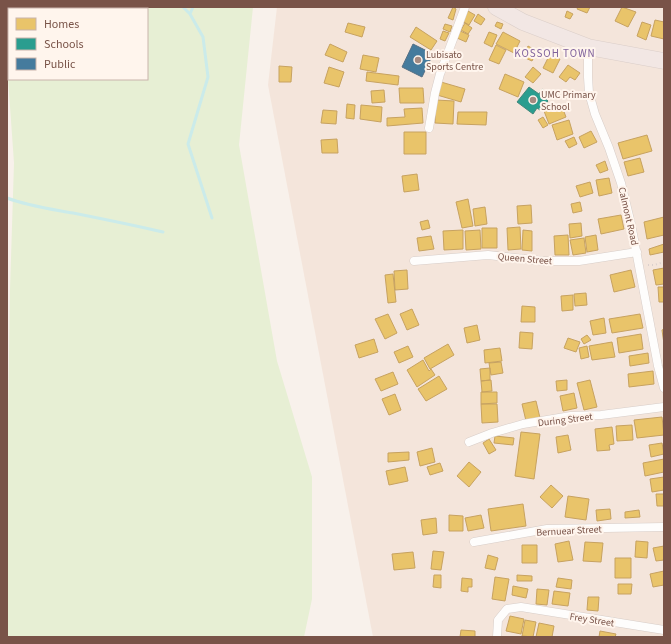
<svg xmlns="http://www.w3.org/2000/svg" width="671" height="644" font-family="'Source Sans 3',sans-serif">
<rect width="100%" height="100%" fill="#f8f1eb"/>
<path fill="#f4e5db" d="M277,7H664V637H373L268,85Z"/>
<path fill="#e7efd4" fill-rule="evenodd" d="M7,7H253L239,145L277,361L312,477V599L304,637H7V488L10,290L14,163L7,64ZM9,9H147V79H9Z"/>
<path fill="#e9c46a" stroke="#c7a260" d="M453,7L456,9L453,20L448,18Z
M578,7H590L587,13L577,9Z
M622,7L636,12L628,27L615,21Z
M468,11L475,15L469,25L462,21Z
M567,11L573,14L570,19L565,17Z
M478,14L485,19L481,25L474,21Z
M655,20L664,22V39L651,36Z
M497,22L503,24L501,29L495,26Z
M642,22L651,25L646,40L637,36Z
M348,23L365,27L362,37L345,32Z
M465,23L472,28L468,34L461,30Z
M445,24L452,26L450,32L443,29Z
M416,27L437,41L431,50L410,37Z
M458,30L469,35L466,42L457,38Z
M443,31L449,33L445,41L440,39Z
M489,32L497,35L492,47L484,43Z
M503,32L520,41L514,53L496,44Z
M330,44L347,52L343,62L325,55Z
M496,45L506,50L499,64L489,60Z
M528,46L537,51L532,61L523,57Z
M550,54L560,59L553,73L543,68Z
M363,55L379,58L376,72L360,69Z
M568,65L580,73L575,80L570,77L566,82L559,77Z
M279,66L292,67L291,82H279Z
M329,67L344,72L339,87L324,83Z
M533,67L541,74L533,83L525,77Z
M367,72L399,76L398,85L366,81Z
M505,74L524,82L518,97L499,89Z
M441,82L465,89L461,102L437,95Z
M399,88H423L424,103H400Z
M384,90L385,102L372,103L371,91Z
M436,100L454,101L453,124L435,123Z
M347,104L355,105L354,119L346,118Z
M561,104L566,117L549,124L544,111Z
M361,105L382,107L381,122L360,119Z
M422,108L423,123L387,126V118L405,117L404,109Z
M323,110L337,111L336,124L321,123Z
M458,112H487L486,125L457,124Z
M543,117L548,125L543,128L538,120Z
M569,120L573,134L557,140L552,125Z
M591,131L597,142L584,148L579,137Z
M404,132H426V154H404Z
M647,135L652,151L623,159L618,143Z
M574,137L577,144L569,148L565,141Z
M337,139L338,153H322L321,140Z
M640,158L644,172L628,176L624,162Z
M605,161L608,170L600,173L596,165Z
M417,174L419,190L404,192L402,176Z
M609,178L612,193L599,196L596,180Z
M590,182L593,193L580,197L576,186Z
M468,199L473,226L462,228L456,202Z
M580,202L582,211L573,213L571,204Z
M531,205L532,223L518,224L517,206Z
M485,207L487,224L475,226L473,209Z
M621,215L624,229L601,234L598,219Z
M664,217V235L647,239L644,222Z
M428,220L430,228L422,230L420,222Z
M581,223L582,236L570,238L569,224Z
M520,227L521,249L508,250L507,228Z
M482,228H497V248H482Z
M463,230V249L444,250L443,231Z
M480,230L481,249L466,250L465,231Z
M523,230L532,231V251L522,250Z
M568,235L569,255H555L554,236Z
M596,235L598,250L587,252L585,237Z
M431,236L434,249L419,251L417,238Z
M584,238L586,253L573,255L570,240Z
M664,244V252L650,255L649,249Z
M664,268V284L656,285L653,270Z
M407,270L408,289L395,290L394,271Z
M631,270L635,287L614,292L610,275Z
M393,274L396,302L388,303L385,275Z
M658,287H664V302H659Z
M586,293L587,305L575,306L574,294Z
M573,295V310L562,311L561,296Z
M522,306L535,307V322H521Z
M412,309L419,325L407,330L400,314Z
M388,314L397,333L385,339L375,319Z
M640,314L643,328L612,333L609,319Z
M604,318L606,333L593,335L590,321Z
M477,325L480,340L467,343L464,328Z
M664,329V344L662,330Z
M520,332L533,333L532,349L519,348Z
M641,334L643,349L619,353L617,338Z
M587,335L591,340L584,344L581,339Z
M568,338L580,342L576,352L564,348Z
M374,339L378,352L359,358L355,345Z
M612,342L615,357L592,360L589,346Z
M448,344L454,355L430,369L424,358Z
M408,346L413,357L399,363L394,352Z
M587,346L589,357L581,359L579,348Z
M500,348L502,361L485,363L484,350Z
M648,353L649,363L630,366L629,356Z
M423,360L429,371L431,369L435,375L417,387L407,370Z
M501,362L503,373L491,375L489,363Z
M490,368V380L481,381L480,369Z
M653,371L654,384L629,387L628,374Z
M393,372L398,384L381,391L375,379Z
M439,376L447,389L426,401L418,389Z
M491,380L492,391L482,392L481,381Z
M567,380V390L557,391L556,381Z
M590,380L597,407L584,410L577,383Z
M481,392H497V403L481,404Z
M574,393L577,408L563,411L560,396Z
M395,394L401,410L389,415L382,399Z
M536,401L540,418L526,421L522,404Z
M481,404H497L498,422L482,423Z
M662,417L664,435L637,438L634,420Z
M632,425L633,440L617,441L616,426Z
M612,427L614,444L609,445L610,450L597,451L595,429Z
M521,432L540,434L534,479L515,476Z
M568,435L571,450L558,453L556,437Z
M495,436L514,438L513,445L494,443Z
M489,439L496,450L489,454L483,443Z
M662,443L664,454L651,457L649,445Z
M432,448L435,462L420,466L417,452Z
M409,452V460L388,462V453Z
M664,459V472L645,476L643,463Z
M469,462L481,472L469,487L457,476Z
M440,463L443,471L430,475L427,467Z
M405,467L408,481L389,485L386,471Z
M664,477V490L652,492L650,479Z
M551,485L563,496L552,508L540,497Z
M656,494H664V506H657Z
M568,496L589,499L586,520L565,517Z
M523,504L526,526L491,531L488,509Z
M610,509L611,519L597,521L596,510Z
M639,510L640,517L625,518V512Z
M449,515L463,516V531H449Z
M481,515L484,528L468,531L465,518Z
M436,518L437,533L423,535L421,520Z
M569,541L573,560L558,562L555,544Z
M636,541L648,542L647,558L635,557Z
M585,542L603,543L601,562L583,561Z
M522,545H537V563H522Z
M664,546V560L656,561L653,548Z
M433,551L444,552L441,570L431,569Z
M413,552L415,568L394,570L392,554Z
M488,555L498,558L495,570L485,568Z
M615,558H631V578H615Z
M664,571V585L653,587L650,574Z
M434,575H441V588L433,587Z
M517,575L532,576V581H517Z
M495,577L509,579L505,601L492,599Z
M462,578L472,579V587H468V592L461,591Z
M558,578L572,580L571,589L556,587Z
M618,584H632L631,594H618Z
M513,586L528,589L526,598L512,595Z
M537,589L549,590L547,605L536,604Z
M554,591L570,593L568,606L552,604Z
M588,597H599L598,611L587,610Z
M510,616L524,619L521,634L506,631Z
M525,620L536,622L533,637L522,636Z
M539,623L554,626L552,637H536Z
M461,630L475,631V637H460Z
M600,631L616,634L615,637H599Z"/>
<path fill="#2a9d8f" stroke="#42877a" d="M529,87L539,94L542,89L548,94L545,98L548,101L540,110L537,108L533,114L517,102Z"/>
<path fill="#457b9d" stroke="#556f84" d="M413,44L433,54L422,77L402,67Z"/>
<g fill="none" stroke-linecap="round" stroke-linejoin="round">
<path stroke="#cbebea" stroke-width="3" d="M183,7L190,14
M193,7L190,14L203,37L208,77L188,144L212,218
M102,9L103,7
M7,35L9,34
M7,198C28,206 51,209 73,213C103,219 133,225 163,232"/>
<g stroke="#d7cdc8" stroke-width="9">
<path id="street" d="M588,47V77L589,93L595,114L609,148L621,183L631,224L658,366L664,388
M429,128L435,93L440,74L465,7
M414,261L488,255L543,261H579L637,252
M469,442L492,433L523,424L571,416L601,415L664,407
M474,542L547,529L664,527
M497,637L498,620L507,609L521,607L664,630"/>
</g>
<g stroke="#dacec9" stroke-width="17">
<path id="highway" d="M496,7L523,22L588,47L664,61"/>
</g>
<path stroke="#dbd0cd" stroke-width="2" stroke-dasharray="1 3" stroke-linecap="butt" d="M648,265H654L664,262"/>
<use href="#street" stroke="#fefdfc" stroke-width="8"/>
<use href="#highway" stroke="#f2e7e4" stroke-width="16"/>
</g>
<g fill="#a58a81" stroke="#fff5ed" stroke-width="1.5">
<circle cx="418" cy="60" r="4"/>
<circle cx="533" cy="100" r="4"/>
</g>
<g text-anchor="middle" stroke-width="4" stroke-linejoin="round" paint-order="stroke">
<g font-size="10" fill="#795348" stroke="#fff5ed" text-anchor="start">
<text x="426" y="58">Lubisato<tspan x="426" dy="12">Sports Centre</tspan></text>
<text x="541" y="98">UMC Primary<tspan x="541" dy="12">School</tspan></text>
</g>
<g font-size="10" fill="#795348" stroke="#fff5ed">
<text transform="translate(629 216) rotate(77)" y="4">Calmont Road</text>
<text transform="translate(525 258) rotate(5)" y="4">Queen Street</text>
<text transform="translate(565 419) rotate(-7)" y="4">During Street</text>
<text transform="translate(569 530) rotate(-3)" y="4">Bernuear Street</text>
<text transform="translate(592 619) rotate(9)" y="4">Frey Street</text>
</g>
<g font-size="11" letter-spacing="1" fill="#81639d" stroke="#fff5ed">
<text x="555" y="57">KOSSOH TOWN</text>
</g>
</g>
<rect width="671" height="644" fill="none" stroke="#795348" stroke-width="16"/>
<rect x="8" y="8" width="140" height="72" fill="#fff5ed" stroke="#c9b4ab"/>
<rect x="16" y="18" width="20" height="12" fill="#e9c46a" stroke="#c9b4ab"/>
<text x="44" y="28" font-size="12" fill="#795348">Homes</text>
<rect x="16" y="38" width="20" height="12" fill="#2a9d8f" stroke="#c9b4ab"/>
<text x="44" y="48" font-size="12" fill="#795348">Schools</text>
<rect x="16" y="58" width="20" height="12" fill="#457b9d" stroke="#c9b4ab"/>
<text x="44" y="68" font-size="12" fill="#795348">Public</text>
</svg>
